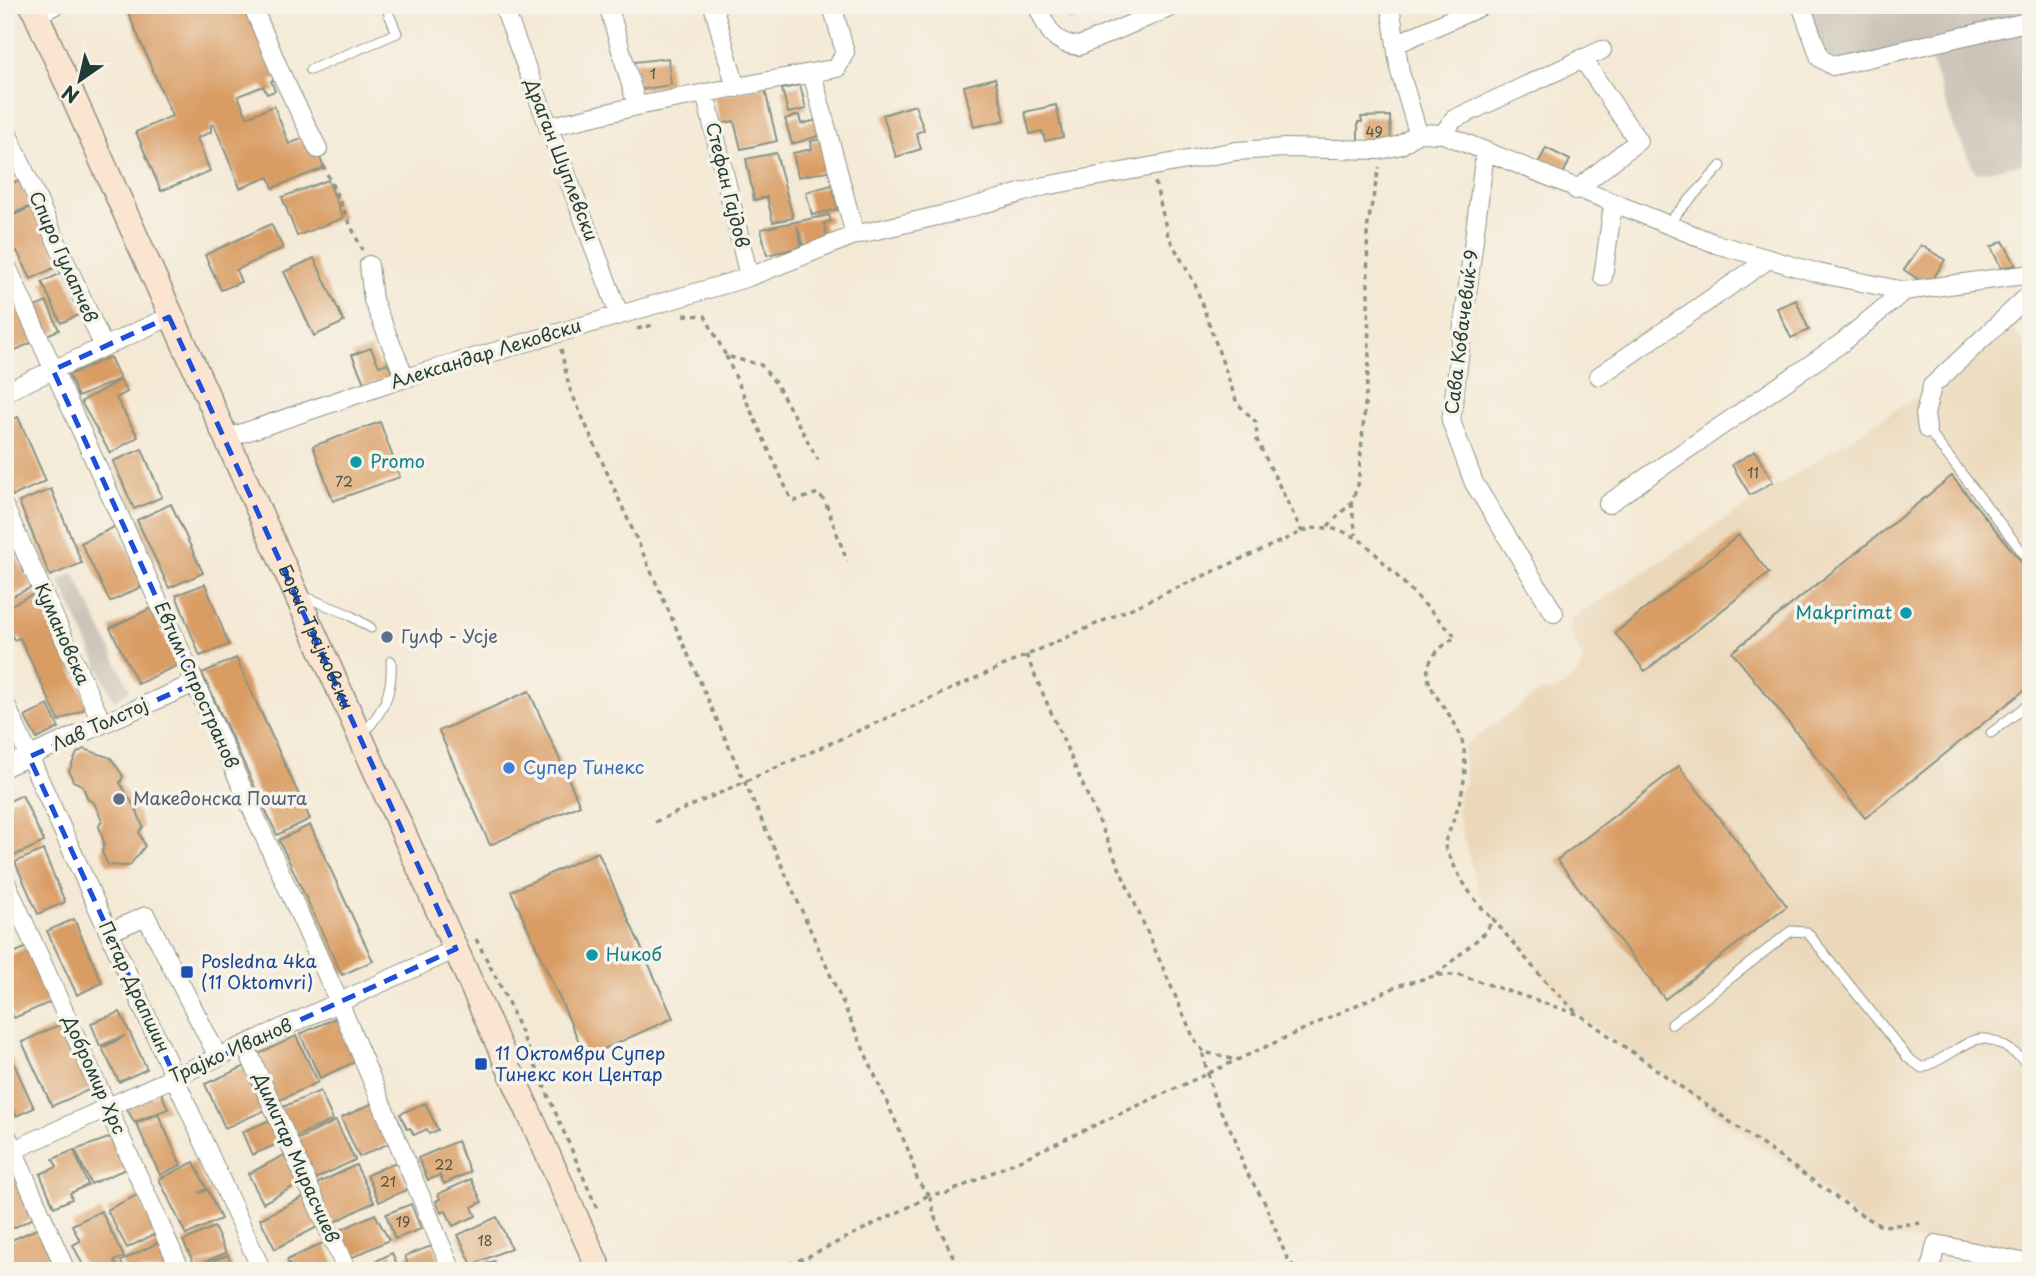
<svg xmlns="http://www.w3.org/2000/svg" width="2036" height="1276" font-family="'Playpen Sans',sans-serif">
<rect width="100%" height="100%" fill="#f7f3e8"/>
<filter id="ink" filterUnits="userSpaceOnUse"><feTurbulence type="fractalNoise" baseFrequency=".0143" numOctaves="2"/><feDisplacementMap in="SourceGraphic" scale="14" xChannelSelector="R" yChannelSelector="G"/><feConvolveMatrix kernelMatrix="1 2 1 2 8 2 1 2 1" color-interpolation-filters="sRGB"/></filter>
<filter id="wash" filterUnits="userSpaceOnUse"><feTurbulence type="fractalNoise" baseFrequency=".00686" numOctaves="4" result="noise"/><feDisplacementMap in="SourceGraphic" scale="28" xChannelSelector="R" yChannelSelector="G"/><feGaussianBlur stdDeviation="1.57" result="paint"/><feColorMatrix in="noise" values="0 0 0 0 0 0 0 0 0 0 0 0 0 0 0 0 0 1.4 0 .05"/><feComposite in="paint" operator="in"/></filter>
<g filter="url(#wash)">
<rect width="100%" height="100%" fill="#f4e9d5"/>
<path fill="#ebd8ba" d="M2005,318L2031,353V1264L1873,1233L1816,1185L1569,1008L1479,894L1457,813L1458,795L1465,782L1463,747L1541,691L1551,692L1563,687L1577,674L1583,660L1570,631L1571,619L1932,386Z"/>
<path fill="#cbc3b8" d="M1061,5H1108L1069,23Z
M1801,5H2031V162L1976,173L1954,128L1926,45L1833,66Z
M74,573L130,690L114,700L59,580Z"/>
<g id="blocks">
<path fill="#d99c64" d="M125,5H252L282,76L271,81L275,91L267,94L263,86L238,96L247,117L274,106L289,144L311,135L324,168L273,188L269,177L240,188L214,124L211,125V132L197,138L210,171L161,191L136,132L172,116Z
M668,58L671,85L638,90L634,62Z
M995,78L1005,120L974,127L964,86Z
M800,85L806,109L788,113L782,89Z
M764,86L777,141L741,149L734,121L720,124L714,97Z
M915,105L924,130L916,133L921,149L896,157L883,115Z
M1056,105L1063,137L1045,141L1042,131L1030,134L1025,112Z
M799,115L801,124L817,120L822,135L792,144L785,119Z
M1390,116L1391,142L1358,143V122H1362L1361,117Z
M827,138L833,170L798,177L793,153L812,149L811,141Z
M1546,148L1570,160L1561,178L1537,166Z
M776,153L793,218L773,222L767,197L754,200L746,159Z
M19,180L31,206L5,217V186Z
M328,180L343,218L297,236L282,197Z
M832,185L838,209L812,215L806,192Z
M31,207L62,264L31,279L17,251L12,253L5,238V220Z
M829,215L831,221L824,223L828,241L804,246L797,226L802,247L767,255L761,229Z
M271,224L283,248L236,270L241,282L221,290L205,255Z
M2003,241L2016,265L2001,268L1991,247Z
M1921,245L1945,260L1932,280L1921,281L1904,270Z
M314,258L344,322L314,336L284,272Z
M64,272L83,313L61,323L42,282Z
M1796,300L1809,330L1791,338L1777,308Z
M47,302L59,330L42,337L30,309Z
M18,304L35,341L5,355V310Z
M371,348L379,366L388,363L394,376L365,385L352,355Z
M110,357L120,379L78,397L69,375Z
M120,380L127,392L116,398L138,437L110,453L81,402Z
M18,417L46,481L13,496L5,479V423Z
M380,422L400,477L333,501L313,446Z
M142,449L162,497L134,509L113,461Z
M1755,451L1773,482L1750,495L1732,465Z
M1952,476L2031,574V685L1865,818L1732,652Z
M51,489L82,563L50,576L19,502Z
M171,504L203,573L169,588L137,520Z
M116,526L145,585L110,602L81,543Z
M5,532L32,587L5,600Z
M1739,535L1769,573L1645,671L1615,633Z
M205,584L229,645L200,656L176,595Z
M37,592L89,707L59,721L20,638L14,640L5,623V608Z
M151,608L178,665L138,684L110,628Z
M236,658L310,819L277,835L202,673Z
M529,691L580,805L490,845L439,731Z
M48,705L59,728L37,739L25,717Z
M84,749L111,758L123,776L120,783L137,811L143,827L139,832L145,846L129,866L108,865L102,852L104,843L99,826L102,820L94,803L88,799L82,785L73,781L69,771L77,753Z
M1679,766L1787,906L1665,999L1557,860Z
M22,795L44,842L7,859L5,803Z
M310,825L373,961L342,975L279,840Z
M43,850L65,902L38,914L15,862Z
M598,852L673,1018L586,1057L511,891Z
M74,919L102,983L77,995L47,931Z
M27,947L53,1001L14,1018L5,999V957Z
M120,1012L147,1069L119,1082L102,1048L125,1036L100,1046L91,1023Z
M338,1017L357,1061L320,1078L300,1034Z
M61,1024L91,1089L52,1106L22,1042Z
M296,1036L318,1082L276,1102L254,1056Z
M5,1044L34,1108L16,1116L5,1092Z
M248,1065L268,1109L225,1128L205,1084Z
M320,1091L333,1120L291,1139L278,1109Z
M161,1092L168,1109L134,1122L126,1107Z
M373,1103L392,1142L359,1157L341,1118Z
M425,1103L438,1130L429,1134L427,1129L414,1135L410,1128L407,1129L400,1114Z
M158,1114L181,1165L160,1175L136,1123Z
M270,1120L280,1143L252,1155L242,1132Z
M336,1121L355,1160L313,1180L294,1141Z
M114,1136L128,1168L91,1184L75,1150Z
M457,1141L470,1172L444,1184L440,1175L428,1180L418,1158Z
M74,1150L88,1185L70,1193L72,1199L54,1207L40,1174L57,1167L53,1159Z
M284,1155L299,1184L263,1203L248,1174Z
M194,1162L207,1189L199,1193L208,1190L221,1219L186,1235L159,1179Z
M396,1162L408,1189L379,1202L367,1175Z
M356,1165L374,1202L331,1224L312,1186Z
M11,1167L36,1217L5,1232V1170Z
M471,1179L482,1202L472,1207L476,1216L453,1226L446,1211L441,1213L436,1201L440,1199L438,1194Z
M137,1195L157,1233L127,1248L107,1210Z
M305,1196L321,1225L275,1249L260,1219Z
M411,1204L421,1229L395,1239L386,1214Z
M101,1211L124,1257L114,1261L119,1271H86L73,1245L80,1241L72,1225Z
M375,1214L389,1240L347,1260L334,1233Z
M497,1217L511,1248L472,1265L458,1235Z
M43,1226L63,1271H11L5,1258V1243Z
M214,1227L226,1253L195,1266L183,1241Z
M159,1242L173,1271H125L121,1261Z
M325,1242L337,1269L292,1271L287,1260Z
M434,1245L443,1268L410,1271L405,1256Z
M392,1253L400,1271H356Z
M228,1255L234,1271H198L197,1267Z
M494,1261L498,1271H468V1270Z"/>
</g>
</g>
<g filter="url(#ink)">
<use href="#blocks" fill-opacity="0" stroke="#8a9384" stroke-width="2"/>
<g fill="none" stroke-linecap="round" stroke-linejoin="round">
<g stroke="#8a9384" stroke-width="11">
<path id="lane" d="M40,18L65,5
M310,70L397,33L385,5
M1667,224L1721,166
M1927,429L2031,563
M303,596L348,614L371,628
M1991,733L2031,702
M361,736C383,712 393,694 391,661
M1672,1024L1791,931L1807,932L1908,1058L1922,1068C1976,1046 1973,1016 2031,1066"/>
</g>
<g stroke="#8a9384" stroke-width="20">
<path id="street" d="M252,5L282,76L318,149
M503,5L619,314
M608,5L637,106
M713,5L736,88
M1037,5C1047,28 1052,44 1079,46L1176,5
M1390,5L1400,72L1418,133
M1801,5L1820,58L1833,66L2031,21
M1396,44L1484,5
M812,73L855,235
M705,93L749,277
M548,127L637,106L837,68L845,52L832,5
M5,128L104,347
M1443,134L1454,119L1602,50
M1485,152L1451,421L1474,483L1554,613
M1576,190L1638,141L1582,58
M5,262L339,1002L452,1271
M369,265L373,300L405,378
M1603,277L1613,204
M1599,376L1766,261
M5,392L169,317
M1927,429L1925,414L1932,386L2031,293
M225,439L405,378L749,277L855,235L955,212L1045,186L1236,151L1285,148L1380,150L1401,145L1418,133L1443,134L1716,244L1818,273L1904,291L2031,274
M1608,504L1843,342L1904,291
M5,508L102,723
M5,703L262,1271
M5,767L195,683
M5,880L181,1271
M109,932L146,916L218,1057
M245,1045L347,1271
M5,1131L66,1271
M5,1154L456,949
M1930,1271L1936,1244L2031,1264"/>
</g>
<g stroke="#8a9384" stroke-width="27">
<g id="secondary">
<path id="s1" d="M32,5L600,1271"/>
</g>
</g>
<path stroke="#8a9384" stroke-width="3.5" stroke-dasharray="5 5" stroke-linecap="butt" d="M323,165L362,250
M1155,182L1168,236L1195,284L1237,403L1256,422L1257,440L1302,532
M684,315L705,316L726,356L761,365L777,385L818,460
M637,329L653,325
M561,349L569,387L910,1154L918,1182L929,1194L948,1193L1400,985L1438,975H1460L1580,1015L1854,1210L1881,1226L1923,1223
M726,356L791,499L795,501L818,493L825,501L847,561
M1351,503L1356,535
M1328,526L1351,503L1358,485L1369,360L1367,229L1379,167
M1026,655L1195,1041L1204,1052
M655,822L1308,529C1332,525 1347,531 1367,545L1456,637C1392,676 1455,702 1463,745C1470,779 1457,813 1444,844C1456,872 1470,898 1493,919
M476,939L504,993L598,1211
M1436,975L1486,932L1493,919L1543,979L1578,1014
M1232,1059L1204,1052L1203,1055L1214,1098L1235,1138L1244,1168L1265,1203L1286,1256L1297,1271
M770,1271L807,1257L917,1203L929,1194L936,1221L960,1271"/>
<use href="#lane" stroke="#fff" stroke-width="9"/>
<use href="#street" stroke="#fff" stroke-width="18"/>
<use href="#secondary" stroke="#fce5d0" stroke-width="24"/>
</g>
</g>
<path fill="none" stroke="#1d4ed8" stroke-width="5" stroke-dasharray="14 9" stroke-linejoin="round" d="M169,317L456,949L175,1077L29,757L195,683L53,370Z"/>
<g fill="#0f9aa8" stroke="#f7f3e8" stroke-width="2.5">
<circle cx="356" cy="462" r="7"/>
<circle cx="1906" cy="613" r="7"/>
<circle cx="592" cy="955" r="7"/>
</g>
<g fill="#5c6f8a" stroke="#f7f3e8" stroke-width="2.5">
<circle cx="387" cy="637" r="7"/>
<circle cx="119" cy="799" r="7"/>
</g>
<circle fill="#3f7fe0" stroke="#f7f3e8" stroke-width="2.5" cx="509" cy="768" r="7"/>
<g fill="#1a4fb4" stroke="#f7f3e8" stroke-width="2.5">
<rect x="180" y="965" width="14" height="14" rx="3.5"/>
<rect x="474" y="1057" width="14" height="14" rx="3.5"/>
</g>
<g text-anchor="middle" stroke-width="7" stroke-linejoin="round" paint-order="stroke">
<g font-size="14" fill="#4e5540">
<text x="653" y="79">1</text>
<text x="1374" y="137">49</text>
<text x="1753" y="478">11</text>
<text x="344" y="487">72</text>
<text x="444" y="1170">22</text>
<text x="388" y="1187">21</text>
<text x="403" y="1227">19</text>
<text x="485" y="1246">18</text>
</g>
<g font-size="18" fill="#1f3d34" stroke="#f7f3e8">
<text transform="translate(561 160) rotate(69)" y="6">Драган Шуплевски</text>
<text transform="translate(727 185) rotate(76)" y="6">Стефан Гајдов</text>
<text transform="translate(63 257) rotate(66)" y="6">Спиро Гулапчев</text>
<text transform="translate(1462 332) rotate(-83)" y="6">Сава Ковачевиќ-9</text>
<text transform="translate(486 354) rotate(-17)" y="6">Александар Лековски</text>
<text transform="translate(62 634) rotate(66)" y="6">Кумановска</text>
<text dy="6" stroke="none"><textPath href="#s1" startOffset="693">Борис Трајковски</textPath></text>
<text transform="translate(196 685) rotate(66)" y="6">Евтим Спространов</text>
<text transform="translate(100 725) rotate(-24)" y="6">Лав Толстој</text>
<text transform="translate(134 987) rotate(65)" y="6">Петар Драпшин</text>
<text transform="translate(231 1051) rotate(-24)" y="6">Трајко Иванов</text>
<text transform="translate(94 1075) rotate(66)" y="6">Добромир Хрс</text>
<text transform="translate(296 1158) rotate(66)" y="6">Димитар Мирасчиев</text>
</g>
<g font-size="18" fill="#0d838f" stroke="#f7f3e8" text-anchor="start">
<text x="370" y="468">Promo</text>
<text x="1892" y="619" text-anchor="end">Makprimat</text>
<text x="606" y="961">Никоб</text>
</g>
<g font-size="18" fill="#4e5e75" stroke="#f7f3e8" text-anchor="start">
<text x="401" y="643">Гулф - Усје</text>
<text x="133" y="805">Македонска Пошта</text>
</g>
<g font-size="18" fill="#366cbe" stroke="#f7f3e8" text-anchor="start">
<text x="523" y="774">Супер Тинекс</text>
</g>
<g font-size="18" fill="#164399" stroke="#f7f3e8" text-anchor="start">
<text x="201" y="968">Posledna 4ka<tspan x="201" dy="21">(11 Oktomvri)</tspan></text>
<text x="495" y="1060">11 Октомври Супер<tspan x="495" dy="21">Тинекс кон Центар</tspan></text>
</g>
</g>
<rect width="2036" height="1276" fill="none" stroke="#f7f3e8" stroke-width="28"/>
<g transform="translate(80 80) rotate(214)" stroke="#f7f3e8" stroke-width="5" paint-order="stroke">
<path d="M0-5L12 26L0 18L-12 26Z" fill="#1f3d34"/>
<text y="-10" font-size="19" font-weight="bold" text-anchor="middle" fill="#1f3d34">N</text>
</g>
</svg>
